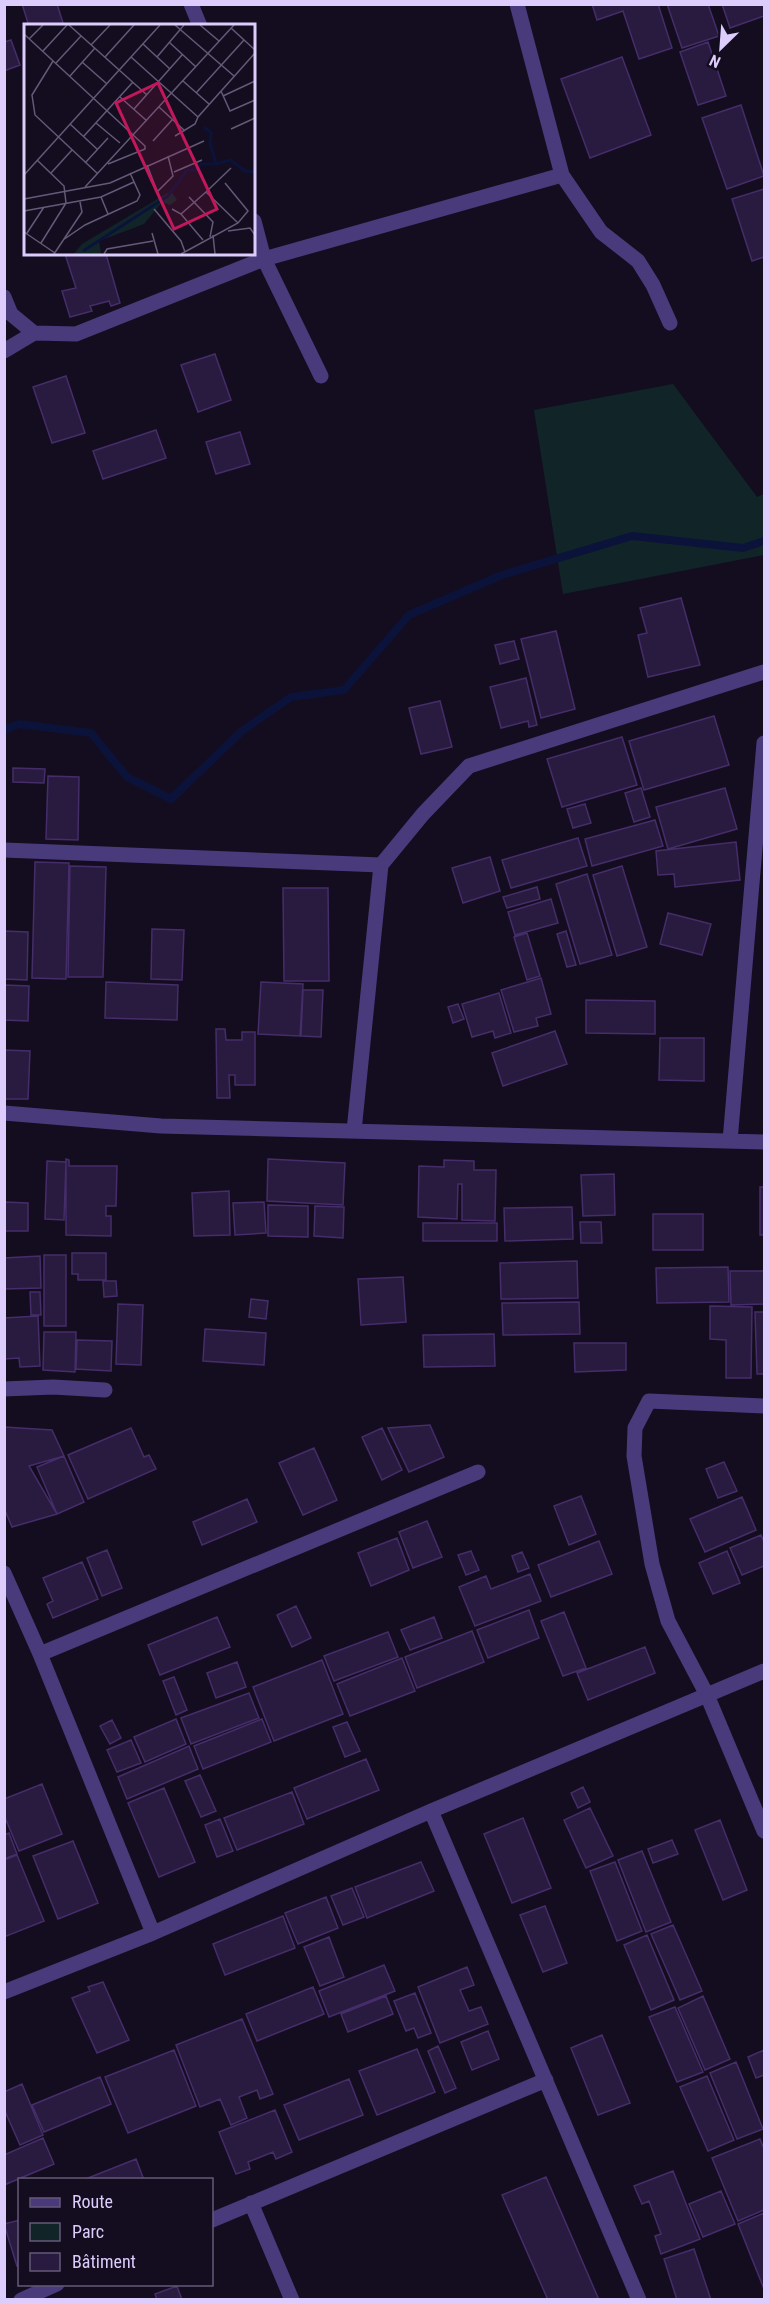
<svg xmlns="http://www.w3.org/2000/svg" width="769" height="2304" font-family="'Roboto Condensed',sans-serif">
<rect width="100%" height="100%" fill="#140d1f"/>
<path fill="#112529" d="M673,384L757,497L764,494V555L563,594L534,410Z"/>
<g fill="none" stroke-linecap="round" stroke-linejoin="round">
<path stroke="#0b133a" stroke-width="8" d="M4,730L19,724L91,733L127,777L171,799L242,731L291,697L344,690L409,615L502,575L632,536L743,548L764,541"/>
</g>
<path fill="#291a3f" stroke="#452d6a" stroke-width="1.5" d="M22,4H57L64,26H29Z
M592,4H658L672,48L639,59L623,11L597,20Z
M667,4H708L719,36L682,48Z
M722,4H764V16L730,28Z
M11,40L20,65L4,71V42Z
M708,42L726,96L698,105L680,52Z
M622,57L651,135L590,158L561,79Z
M741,105L764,176L727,189L702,118Z
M764,189V257L752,261L732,199Z
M65,254H106L120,303L111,306L109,301L90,306L92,311L70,317L62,291L76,288Z
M215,354L231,400L198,412L181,365Z
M66,376L85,433L52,443L33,387Z
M156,430L166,458L103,479L93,451Z
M240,432L250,464L216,474L206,442Z
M681,598L700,665L648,677L638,635L647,633L640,608Z
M556,631L575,709L541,718L521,639Z
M514,641L519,659L500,664L495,645Z
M526,678L537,725L529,727L528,721L501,728L490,687Z
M440,701L452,747L421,754L409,708Z
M714,716L729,765L644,790L629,741Z
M622,737L637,785L562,807L547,759Z
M13,768L45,769L44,783L13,782Z
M48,776L79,777L78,840L46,839Z
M641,788L650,817L634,822L625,793Z
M725,788L737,829L668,849L656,807Z
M585,804L591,823L573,828L567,809Z
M655,820L663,846L592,866L585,839Z
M578,838L587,866L511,888L502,860Z
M736,842L740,880L675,887L674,874L658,875L656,851Z
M490,857L500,891L463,903L452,868Z
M35,862L69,863L66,979L32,978Z
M70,866L106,867L103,977H68Z
M622,866L647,947L617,956L593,875Z
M587,874L612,955L580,964L556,884Z
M537,887L540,899L507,908L503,897Z
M283,888H328L329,981H284Z
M551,899L558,923L515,935L508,912Z
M668,913L711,924L702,955L660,944Z
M152,929L184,930L182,980L151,979Z
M4,931L28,932L27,980L4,979Z
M566,931L576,965L567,967L557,934Z
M527,933L540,976L527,980L514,937Z
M541,978L551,1014L536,1018L538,1026L514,1032L501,990Z
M106,982L178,985L177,1020L105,1018Z
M261,982L303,984L300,1036L258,1034Z
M4,985L29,986L28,1021L4,1020Z
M303,990H323L321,1037L301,1036Z
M499,993L511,1033L495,1038L493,1031L472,1037L462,1004Z
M586,1000L655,1001V1034L586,1033Z
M458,1004L464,1019L453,1023L448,1007Z
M216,1029H225L226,1040H242V1032H255V1085H235V1075H229L230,1098H217Z
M555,1031L567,1064L503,1086L492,1053Z
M660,1038H704V1081L659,1080Z
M4,1050L30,1051L28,1099H4Z
M66,1159L69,1160V1166H117L116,1206H106V1216H111V1236L66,1235Z
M268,1159L345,1163L343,1205L267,1201Z
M444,1160L474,1161V1170H496L495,1221L462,1220V1184H458L457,1219L418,1217L419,1166L444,1167Z
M47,1161L66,1162L64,1220L45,1219Z
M614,1174L615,1215L583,1216L581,1175Z
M760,1187H764V1235H760Z
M229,1191L230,1235L194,1236L192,1193Z
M4,1202L28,1203V1231H4Z
M264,1202L266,1233L235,1235L233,1203Z
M268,1205L308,1206V1237L268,1236Z
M315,1206L344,1207L343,1238L314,1236Z
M572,1207L573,1239L505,1241L504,1208Z
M653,1214H703V1250H653Z
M580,1222H601L602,1243H581Z
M423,1223H497V1241H423Z
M72,1253H106V1280H78V1274H72Z
M44,1255H66V1326H44Z
M40,1256L41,1288L4,1289V1258Z
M577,1261L578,1298L501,1299L500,1263Z
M728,1267L729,1302L657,1303L656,1268Z
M730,1271H764V1304L731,1305Z
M403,1277L406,1322L361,1325L358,1279Z
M103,1281H116L117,1296L104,1297Z
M30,1292H40L41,1315H31Z
M251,1299L268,1301L266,1319L249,1317Z
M579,1302L580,1334L503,1335L502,1303Z
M118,1304L143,1305L141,1365L116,1364Z
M710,1306L752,1307L751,1378H726V1340L710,1339Z
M755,1312H764V1374H757Z
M38,1316L40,1366L20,1367L19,1358L4,1359V1318Z
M205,1329L266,1333L264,1365L203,1361Z
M44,1332H76L75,1372L43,1370Z
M494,1334L495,1366L424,1367L423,1335Z
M77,1340L112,1341L111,1371L76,1369Z
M574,1343H626V1370L575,1372Z
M430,1425L444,1457L409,1472L388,1428Z
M4,1427L52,1430L64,1456L29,1466L57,1514L12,1527L4,1508Z
M131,1428L144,1457L149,1455L156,1469L88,1499L68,1455Z
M382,1428L402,1470L382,1480L362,1437Z
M314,1448L337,1500L303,1515L279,1463Z
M64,1456L84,1502L57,1514L37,1467Z
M724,1462L737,1491L718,1498L706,1469Z
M581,1496L596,1534L569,1545L554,1506Z
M742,1497L756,1530L705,1552L690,1519Z
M247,1499L257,1522L202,1545L193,1522Z
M427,1521L442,1557L413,1568L399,1532Z
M761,1535L764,1542V1566L742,1575L730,1548Z
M397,1538L409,1570L371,1586L358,1553Z
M599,1541L612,1574L551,1597L538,1565Z
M107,1550L122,1588L102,1596L87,1558Z
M471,1551L479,1570L466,1575L458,1555Z
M727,1551L740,1583L713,1594L699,1563Z
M522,1552L529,1568L518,1572L512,1556Z
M82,1562L98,1599L53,1618L47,1604L53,1601L43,1578Z
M530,1574L541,1601L475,1626L459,1587L486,1576L491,1589Z
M296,1606L311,1638L292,1647L277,1615Z
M529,1610L539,1638L488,1658L477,1630Z
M564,1612L586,1668L563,1676L541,1621Z
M217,1617L230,1647L160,1675L148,1645Z
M434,1617L442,1638L410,1650L401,1630Z
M472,1631L484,1662L417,1688L405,1657Z
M388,1632L398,1657L334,1681L324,1656Z
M645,1647L655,1673L588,1700L577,1673Z
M402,1658L415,1691L350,1716L337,1684Z
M322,1660L343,1714L274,1741L253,1687Z
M237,1662L246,1687L216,1698L207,1673Z
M174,1677L187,1710L176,1715L163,1681Z
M249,1693L259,1718L191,1744L181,1718Z
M176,1719L186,1744L145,1762L134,1737Z
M262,1719L271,1742L203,1769L194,1746Z
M112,1720L121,1738L110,1744L100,1726Z
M347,1722L360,1751L345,1757L333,1727Z
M131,1740L141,1763L117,1772L107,1750Z
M189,1746L198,1769L127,1799L118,1777Z
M366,1759L379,1790L307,1819L294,1788Z
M200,1775L216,1811L201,1817L185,1781Z
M42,1784L62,1834L19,1851L4,1815V1799Z
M583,1787L590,1802L578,1808L571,1793Z
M164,1788L195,1862L159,1877L128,1803Z
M292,1792L304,1824L237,1850L224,1818Z
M590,1808L613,1856L586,1868L564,1820Z
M523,1818L551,1888L512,1903L484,1834Z
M220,1819L233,1851L217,1857L205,1825Z
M720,1820L747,1890L723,1900L695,1830Z
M9,1833L17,1854L4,1859V1835Z
M672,1840L678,1854L653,1863L648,1849Z
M73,1841L98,1903L58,1919L33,1856Z
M642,1851L671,1922L646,1932L618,1860Z
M17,1855L44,1921L4,1937V1860Z
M421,1862L434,1891L367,1918L355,1887Z
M615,1862L642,1931L617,1941L590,1871Z
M352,1888L364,1917L343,1925L331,1896Z
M326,1897L338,1928L298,1944L285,1913Z
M545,1906L567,1963L543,1972L520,1915Z
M283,1916L295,1948L225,1975L213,1944Z
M673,1925L702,1991L680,2000L651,1934Z
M647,1935L674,2000L651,2010L624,1945Z
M329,1937L344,1977L320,1986L304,1947Z
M384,1965L395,1991L329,2017L319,1991Z
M467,1967L474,1985L460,1990L469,2011L481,2007L488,2024L440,2043L418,1987Z
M103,1982L129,2040L97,2053L72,1998L90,1991L88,1987Z
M313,1987L324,2014L257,2041L246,2014Z
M415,1993L431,2033L418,2038L414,2028L406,2031L394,2001Z
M386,1996L393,2014L348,2032L341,2014Z
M703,1996L730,2059L705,2070L678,2008Z
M675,2007L703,2072L677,2082L649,2017Z
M242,2019L273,2094L260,2099L257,2090L239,2097L247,2118L231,2125L220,2099L200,2107L176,2045Z
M488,2031L499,2059L472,2070L461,2042Z
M602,2035L630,2103L598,2115L571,2048Z
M438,2046L456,2088L445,2093L428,2051Z
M417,2049L435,2092L377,2115L359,2071Z
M174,2050L196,2106L128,2133L105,2077Z
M764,2050V2075L756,2078L748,2057Z
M736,2062L763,2129L737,2139L710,2073Z
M707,2076L734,2140L708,2151L680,2087Z
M100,2077L111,2104L44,2132L32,2105Z
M349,2079L363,2115L299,2140L284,2105Z
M22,2084L43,2135L20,2145L4,2109V2092Z
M275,2110L292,2152L276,2159L273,2152L248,2162L250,2169L236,2174L219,2132Z
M43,2138L54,2164L4,2185V2155Z
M760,2139L764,2149V2210L738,2221L712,2158Z
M136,2159L144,2180H83Z
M673,2171L700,2239L661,2254L655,2236L661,2234L649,2201L642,2204L634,2186Z
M546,2177L599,2300H548L502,2195Z
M721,2191L735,2224L703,2237L689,2204Z
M764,2213V2289L738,2224Z
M20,2220V2265L17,2266L4,2224Z
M694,2249L711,2300H677L664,2259Z
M177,2286L182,2300H157L155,2294Z"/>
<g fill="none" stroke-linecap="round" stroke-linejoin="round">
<path stroke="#493a7c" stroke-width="15" d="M191,4L200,26
M517,4L562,175L601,232L638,261L653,285L670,323
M254,221L264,259L321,376
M4,297L11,314L34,333L76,334L264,259L562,175
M4,351L34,333
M4,850L381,865
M4,1113L161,1126L764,1142
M354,1131L381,865L423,814L469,766L764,672
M730,1141L764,743
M4,1389L53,1387L105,1390
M764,1406L649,1401L635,1428L634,1456L652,1564L668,1621L707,1695L764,1831
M4,1573L40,1654L153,1933
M40,1654L478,1472
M431,1811L639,2300
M4,1992L153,1933L431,1811L764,1671
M251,2203L292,2300
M212,2220L546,2080
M21,2300L57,2284"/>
</g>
<g transform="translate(24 24)">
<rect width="231" height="231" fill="#140d1f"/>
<path d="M147,167L153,176L146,181L138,178L120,200L75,217L77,230H50L58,220Z" fill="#112529"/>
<path fill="none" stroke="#0b133a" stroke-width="3" d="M180,103L187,109L186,119L192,140L206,136L221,147L231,148M59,227L144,172L163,146H173L177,140H192"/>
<path fill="none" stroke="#645a78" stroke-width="1.5" d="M45,1L123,71M151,1L210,52M176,1L195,17M207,4L231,26M0,10L121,122V125L84,140M5,15L19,1M145,18L172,43M119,20L146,45M67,21L86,1M19,27L43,1M81,33L110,1M107,33L174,93M133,33L160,1M29,37L8,71L11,91L74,150M58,38L83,60M32,39L57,12M46,52L71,24M159,57L185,80M197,67L206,87L231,76M172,69L220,16M199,72L231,57M96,73L123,97M135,83L161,107M110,85L158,31M72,99L96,119M46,100L73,125M207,105L231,94M151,112L171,100L174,93L231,29M59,113L109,58M129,117L148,96M13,136L40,162L42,179L17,219M61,139L84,114M123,141L135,172M150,148L178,136M27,149L48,126M0,151L136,1M61,163L210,1M133,168L149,152L144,132M182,168L207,144M77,173L84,190M165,173L189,198L186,213M0,175L86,159L180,117M130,185L157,217L161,228M148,185L157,190L179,216M0,187L77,173L110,158M157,190L182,168L214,199M204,207L226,204L231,211M0,208L31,229M3,209L20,183M128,209L134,230M189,211L191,230M39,216L61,201L113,177L116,171L106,149M30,230L58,188L56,178M80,230L83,225L129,217M157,230L214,199L224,187L201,159"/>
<path fill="#c2185b" fill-opacity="0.15" stroke="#c2185b" stroke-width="3" d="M134,59L193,185L150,205L92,79Z"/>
<rect width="231" height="231" fill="none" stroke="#dccdfd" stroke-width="3"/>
</g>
<rect width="769" height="2304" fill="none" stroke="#dccdfd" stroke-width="12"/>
<rect x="18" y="2178" width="195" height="108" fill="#140d1f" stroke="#645a78" stroke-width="1.5"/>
<rect x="30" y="2198" width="30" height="9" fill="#493a7c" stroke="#645a78" stroke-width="1.5"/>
<text x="72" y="2208" font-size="18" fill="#dccdfd">Route</text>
<rect x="30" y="2223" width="30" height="18" fill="#112529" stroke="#645a78" stroke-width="1.5"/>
<text x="72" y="2238" font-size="18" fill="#dccdfd">Parc</text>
<rect x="30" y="2253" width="30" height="18" fill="#291a3f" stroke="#645a78" stroke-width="1.5"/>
<text x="72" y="2268" font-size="18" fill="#dccdfd">Bâtiment</text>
<g transform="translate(721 48) rotate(205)" stroke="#140d1f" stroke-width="4.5" paint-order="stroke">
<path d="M0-4.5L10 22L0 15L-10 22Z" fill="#dccdfd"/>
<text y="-9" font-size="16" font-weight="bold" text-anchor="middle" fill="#dccdfd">N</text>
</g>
</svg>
